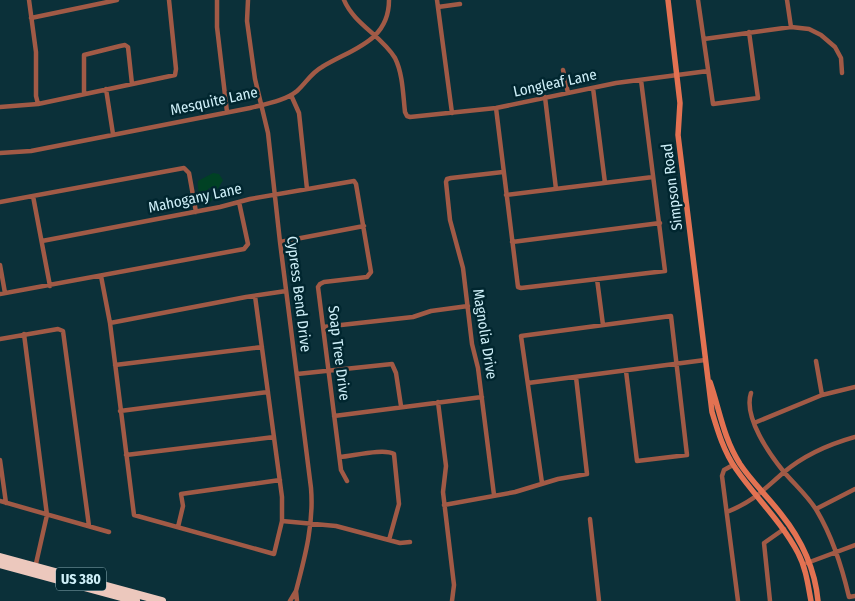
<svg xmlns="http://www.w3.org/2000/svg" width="855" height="601" font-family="'Fira Sans Condensed',sans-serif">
<rect width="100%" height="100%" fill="#0b3039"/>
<path fill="#004124" d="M213,173L219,174L223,180L218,189L209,188L206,193L211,196L212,200L208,204L203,205L198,198C200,192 197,188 198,181Z"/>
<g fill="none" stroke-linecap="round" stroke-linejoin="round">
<path stroke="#a15a46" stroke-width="4.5" d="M29,0L36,52V96L38,104
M217,0V27L227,112
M248,0L247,21L255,79L268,133L280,242L311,488C314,524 305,557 296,591
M344,0C354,24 382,36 395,58C403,74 403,95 405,112L407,116L410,117L496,108L616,83L708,71
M437,0L452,113
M698,0L713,104L758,98L749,32
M787,0L791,27
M438,7L460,4
M31,18L117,0
M704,39L791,27L809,29L821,35L835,47L841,58L842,73
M563,70L568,93
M593,88L605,183
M106,89L113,134
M84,94V55L120,46L125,45L128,47L132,84
M291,95L299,113L307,189
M545,97L556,189
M0,107L38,104L175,75L176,69L169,0
M496,108L518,287L521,288L665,271L641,80
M0,153L31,151L250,108C265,104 285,101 297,91C306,83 311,73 322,67C351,49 389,42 389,0
M506,195L653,177
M33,196L50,286
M0,202L184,168L189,173L196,212
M42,241L220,207L250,199L354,181L356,184L371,272L367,277L324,282L320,284L318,287L341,470L347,481
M280,242L364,226
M512,242L660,223
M0,265L5,293
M101,276L110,323L134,515L274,554L282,521V497L255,296
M597,279L603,325
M0,294L244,249L248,244L239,202
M110,323L246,297L286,291
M323,327L413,317L431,311L468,306
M24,334L47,515L35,568
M0,339L58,329L63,331L89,526
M816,361L822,395
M115,365L262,347
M297,374L392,364L396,373L401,406
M528,383L705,360
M751,393C743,417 770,455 784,472C795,485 808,496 817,511C833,538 842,567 849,597L855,596
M438,402L446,466L443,492L454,585L452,601
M120,411L268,392
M334,416L482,397
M754,423L822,395L855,387
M126,455L274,437
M340,457C353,456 384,448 394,454L399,504L389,540
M0,460L6,503
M733,465L724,470L722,476L738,601
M542,483L521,336L671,316L687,455L637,461L626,371
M494,495L478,368L472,344L463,268L450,220L446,182L447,179L451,178L503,172
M0,501L109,532
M444,505L515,492L558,479L587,474L576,377
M816,509L855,489
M727,512C754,501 762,491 783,473C803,456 830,444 855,437
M590,519L599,601
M282,521L336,526L400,543L410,542
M178,527L183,506L181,494L280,480
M807,563L855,545
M290,601L296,591L297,601
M770,601L764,543L784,529"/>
<path stroke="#e37252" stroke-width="5.5" d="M668,0L680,103L678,135L712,412C718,432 724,452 736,469C756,498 781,521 798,553C806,568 808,585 811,601
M710,382C720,411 723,437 740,464C752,482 768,497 781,514C801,539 815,569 818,601"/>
<path stroke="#ecc8bd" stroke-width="8" d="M0,557L162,601
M0,564L136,601"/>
</g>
<g text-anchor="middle" stroke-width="5" stroke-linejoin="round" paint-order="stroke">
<rect fill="#01262f" stroke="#90b3bc" stroke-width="1" x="56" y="567.5" width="50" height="23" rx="4"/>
<g font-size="14" font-weight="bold" fill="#ceeff8">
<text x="81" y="584">US 380</text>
</g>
<g font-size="15" fill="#ceeff8" stroke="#01262f">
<text transform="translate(555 83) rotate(-12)" y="5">Longleaf Lane</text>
<text transform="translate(214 101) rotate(-12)" y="5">Mesquite Lane</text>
<text transform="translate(672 187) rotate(-97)" y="5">Simpson Road</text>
<text transform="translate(195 198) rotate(-12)" y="5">Mahogany Lane</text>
<text transform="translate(299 294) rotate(83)" y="5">Cypress Bend Drive</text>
<text transform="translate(485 334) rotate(81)" y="5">Magnolia Drive</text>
<text transform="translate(339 353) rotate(83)" y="5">Soap Tree Drive</text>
</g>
</g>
</svg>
